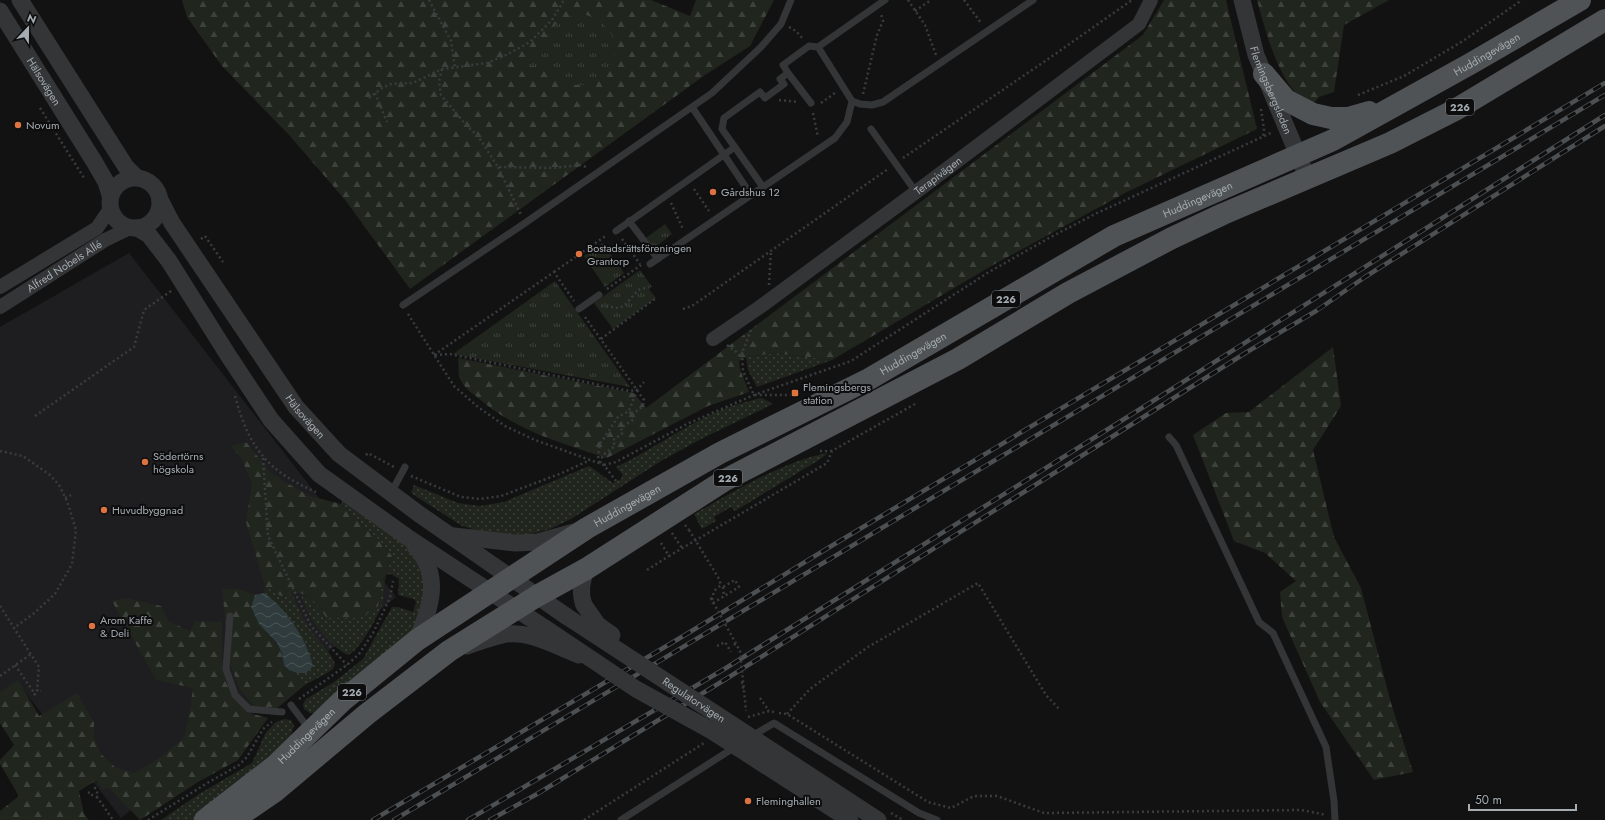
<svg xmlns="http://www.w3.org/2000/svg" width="1605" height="820" font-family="Jost,sans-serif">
<defs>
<pattern id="grass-dots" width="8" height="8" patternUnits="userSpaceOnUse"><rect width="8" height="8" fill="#20251e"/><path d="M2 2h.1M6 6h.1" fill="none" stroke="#3d423c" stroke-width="1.8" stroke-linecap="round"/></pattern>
<pattern id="forest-firs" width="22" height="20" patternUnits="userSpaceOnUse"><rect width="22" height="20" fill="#20251e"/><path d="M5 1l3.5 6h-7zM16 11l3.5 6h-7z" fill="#3d423c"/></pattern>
<pattern id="park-tufts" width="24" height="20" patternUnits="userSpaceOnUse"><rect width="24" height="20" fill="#20251e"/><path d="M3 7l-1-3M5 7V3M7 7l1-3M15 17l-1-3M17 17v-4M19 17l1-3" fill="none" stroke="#3d423c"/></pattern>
<pattern id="water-waves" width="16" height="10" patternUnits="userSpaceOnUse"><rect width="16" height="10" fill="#2f3b3c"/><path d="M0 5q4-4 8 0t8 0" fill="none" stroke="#4a5556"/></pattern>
</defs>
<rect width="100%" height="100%" fill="#121213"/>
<path fill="#1e1e20" d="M129,253L396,597L121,818L19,684L0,695V327Z"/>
<path fill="url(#grass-dots)" d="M776,353L832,360L757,387L748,370L746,357Z
M762,398L773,404L701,439L661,461L571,519L550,529L531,534L506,535L486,533L462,526L411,493L414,485L458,503L480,506L504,502L589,466L613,483L621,479L623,475L616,467C648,452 675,432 706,417C723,408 743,402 762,398Z
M828,453L819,460L735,511L731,507L714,517L716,521L702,529L694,514C733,492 783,461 828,453Z
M344,499L408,546L428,582L415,630L317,713H310L304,709L303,704L306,699L334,682L363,659L392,607H398L413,612L416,602L414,599L398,595L399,579L391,574L386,575C383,585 385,595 382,605C377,618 360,650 348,655C328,645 306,616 301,594L314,601L327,618L378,606L382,584L392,556L379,540L341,504Z
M265,586L281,596L292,594C298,608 304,621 313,633C320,643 331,652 335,664L333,669L329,672L305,685L289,670L297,673L274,600L264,593Z
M284,719L291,720L294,726L290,738L194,820H161L199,794L252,763L266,732L276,722Z"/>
<path fill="url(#forest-firs)" d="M182,0H651L690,16L696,0H774L750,46L705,75L410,289L346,201L290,136L222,66L187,17Z
M1164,0H1226L1257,129L1127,192L993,265L832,360L776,353L746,357L739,361L740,369L749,392L708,406L607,458C561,443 514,430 477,397C471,393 463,386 460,379C458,374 459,364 458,358L634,393L646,408L1143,35Z
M1257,0H1389L1344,25L1334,92L1319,97L1313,104C1309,103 1305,101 1302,99C1278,80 1265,29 1257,0Z
M1333,347L1341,406L1313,450L1334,537L1361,588L1391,703L1413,772L1374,780L1320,702L1282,617L1280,592L1296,581L1265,553L1234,541L1193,435L1226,413L1249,412Z
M246,442L270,472L285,482L310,496L341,504L379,540L392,556L382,584L378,606L360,618H327C321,610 310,593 298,593C292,593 286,595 281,596L265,586L246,522L252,484L242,459L231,446Z
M222,589H240L255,595L251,607C254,613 256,620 260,625C272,641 281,642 284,665L305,685L276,709L256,707L241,691L230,664Z
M126,598L161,606L168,621L190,631L196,621L222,622V665L226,683L237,701L249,713L268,718L238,760L198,782L140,820L109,788L102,789L97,780L79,791L84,814L89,820H0V811L19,796L0,764V760L14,745L0,723V692L18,680L39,716L77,693L94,722V738L101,754L116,768L134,773L154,762L184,738L190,712L193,688L156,680L112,601Z"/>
<path fill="url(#park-tufts)" d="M583,14C644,31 606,103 565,81C559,78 553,73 549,67L529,66V49L544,50C547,26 560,17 583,14Z
M665,224L672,234L654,248L646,238Z
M603,243L624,273L605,287L584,256Z
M640,270L652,287L649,289L656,298L613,329L594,303Z
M555,281L630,387L453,354Z"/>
<path fill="url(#water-waves)" d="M264,593C286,608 307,640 313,666L306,673H297L289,670L284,665L282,653L277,643L259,624L251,607L255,595Z"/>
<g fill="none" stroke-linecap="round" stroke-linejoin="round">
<path stroke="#393c3e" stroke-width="2.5" stroke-dasharray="2 3" stroke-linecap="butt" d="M429,0L451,41L455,68
M908,0L925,25L936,55
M964,0L981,23
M915,11L931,0
M789,27L796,31L803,39
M442,69L439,81L441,95L466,125L478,136L498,167L553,168L580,165L586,167
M375,93L387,122
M863,94L877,35L883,21L881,14
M1358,95L1404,76L1463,41L1522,0
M369,98L382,88L391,84L413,83L442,69L487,63L506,55L530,42L552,20L564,0
M779,100L798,102
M821,103L835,93
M40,108L84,178
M1261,109L1264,129L1263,137
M813,113L818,137
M903,158L1051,57L1132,0
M498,167L521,215
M694,189L709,211
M671,203L683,229
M201,239L205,236L223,262
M622,239L640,264
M554,272L607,235
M769,285L771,250
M607,289L641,265
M601,306L619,308L625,305L638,290L649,287
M683,309L692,306L888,169
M408,314L454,386L478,407L505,426L535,440L604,465L616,481
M585,317L644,400L643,406L632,415
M751,330L742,353L743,371L754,395H792
M601,339L656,298
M727,345L738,353L741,359
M434,355L554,272L574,301
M435,355L450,354L629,391L637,390L644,382
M235,396C249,448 267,471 316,492
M35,416L134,347L144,310L171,291
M0,451L23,456L50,475L59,485L67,501L76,530L72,564L55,594L33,614L14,628
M820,451H832
M366,455L368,453L394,467
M263,458L268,536L311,626L347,665
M599,463L598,455L600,444L618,417L629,411L637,390
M600,463L603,455L615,446L613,440L623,433L621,428L634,419L629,411
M604,465L616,462L689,423L754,395L851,361L989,272L1049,238L1095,214L1273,132
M411,476L461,497L480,499L501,496L562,473L590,460
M65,498L71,495
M685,525L689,530
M672,533L682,548
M661,543L669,556L827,463L832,451L837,448L915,404
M647,570L669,556
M723,587L724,597
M712,598L709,600L711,599L713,604
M0,606L39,667L37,690L39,692L41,691
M734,645L736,643
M717,646L725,642L731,652
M15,665L35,694L32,696
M0,676L31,654
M741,683L744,682
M742,688L744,687
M760,698L769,711
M299,699L347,665L359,654L373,633L390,598L393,581
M779,713L787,714L928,802L951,808L974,796H997L1044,813L1301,810L1322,814L1325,816
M787,714L810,689L868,647L978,583L1046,695L1060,710
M748,717L769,711L774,712
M96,788H95L97,792V797L113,820
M88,793L90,792L92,795L97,797
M891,813L903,820
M148,820L209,782L239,765L247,757L263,729L272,722
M584,820L704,743"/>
<path stroke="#333537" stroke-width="7" d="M818,47L852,101L860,104L872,105L883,102L1033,0
M788,73L811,103
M692,107L751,195
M871,129L916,192
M763,187L722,129L724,118L760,92L765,98L784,84L780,79L788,73L783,65L809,46L818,47L885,0
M629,221L658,259
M616,231L735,147
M650,264L835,138L847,122L852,101
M403,305L525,223L712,93L761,47L781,24L791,0
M579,309L599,295
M1169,437L1176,445L1259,622L1273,633L1326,747L1334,801L1335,820
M391,493L405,467
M230,616L226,669L235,695L249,709L282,712
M291,705L309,729
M752,736L774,723L919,813L937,820
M621,820L735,747"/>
<g stroke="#333537" stroke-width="14">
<path d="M0,287L97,228L110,209"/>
<path id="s1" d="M0,307L105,240L130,228"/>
<path id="s2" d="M713,339L760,307L916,192L1139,24L1151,0"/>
</g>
<g stroke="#333537" stroke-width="17">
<path d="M20,0L126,167L136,177"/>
<path id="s3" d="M1242,0L1256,55L1308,179"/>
<path id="s4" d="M0,11L95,163L106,182L110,195"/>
<circle cx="135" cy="203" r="25"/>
<path id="s5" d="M160,200L172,223L296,407L339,454L419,514L566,616"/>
<path d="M137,228L149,235L169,261L228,355L271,420L319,474L407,537L545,628"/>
<path d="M454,536L515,543L538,542L574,532"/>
<path d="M415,546C442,576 431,606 417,640"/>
<path d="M584,605C579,592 582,582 586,569"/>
<path d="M467,646C478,642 490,638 502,635C528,629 555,646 579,655"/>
</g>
<g stroke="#4f5356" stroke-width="22">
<path d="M1264,74L1286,100L1313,114L1331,118H1348L1369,112"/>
<path id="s6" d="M205,820L276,765L342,701L417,640L587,528L720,453L869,379L1114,236L1333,140L1470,64L1580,0"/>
<path d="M233,820L274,792L367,714L449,651L537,596L586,569L725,480L958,359L1068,293L1172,238L1223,214L1390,143L1455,110L1605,20"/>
</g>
<g stroke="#4c5052" stroke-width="4.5">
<path id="rail" d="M373,820L685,635L833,545L1605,83
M394,820L1605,95
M468,820L726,668L1145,406L1605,115
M490,820L537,794L726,679L1247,352L1316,311L1365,277L1605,126"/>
</g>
<use href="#rail" stroke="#0d0d0e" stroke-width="3" stroke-dasharray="9" stroke-linecap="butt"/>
<path stroke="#393c3e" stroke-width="2.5" stroke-dasharray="2 3" stroke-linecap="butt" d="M689,530L718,577L721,585L714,591L712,600L740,651L746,711
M713,603L739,587L735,580L723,587"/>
<g stroke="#333537" stroke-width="17">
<path d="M584,605L598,625L612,635"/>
<path id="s7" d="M566,616L878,820"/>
<path d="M545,628L636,689L712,731L850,820"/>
</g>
</g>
<g fill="#dc7341" stroke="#0d0d0e" stroke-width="1.5">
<circle cx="18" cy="125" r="4"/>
<circle cx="713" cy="192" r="4"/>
<circle cx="579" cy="254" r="4"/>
<rect x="791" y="389" width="8" height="8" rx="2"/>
<circle cx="145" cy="462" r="4"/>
<circle cx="104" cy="510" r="4"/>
<circle cx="92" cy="626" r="4"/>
<circle cx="748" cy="801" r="4"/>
</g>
<g text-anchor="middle" stroke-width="4" stroke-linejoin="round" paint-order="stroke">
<g fill="#0d0d0e" stroke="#777d81" stroke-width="1">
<rect x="1446" y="99" width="28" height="16" rx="3"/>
<rect x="992" y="291" width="28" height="16" rx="3"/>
<rect x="714" y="470" width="28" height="16" rx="3"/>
<rect x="338" y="684" width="28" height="16" rx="3"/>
</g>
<g font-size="10" font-weight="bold" fill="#a5adb2">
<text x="1460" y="111">226</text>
<text x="1006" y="303">226</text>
<text x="728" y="482">226</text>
<text x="352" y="696">226</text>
</g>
<g font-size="11" fill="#a5adb2" stroke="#0d0d0e">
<text dy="4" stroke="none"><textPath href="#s6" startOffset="1500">Huddingevägen</textPath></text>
<text dy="4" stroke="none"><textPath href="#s4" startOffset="83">Hälsovägen</textPath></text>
<text dy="4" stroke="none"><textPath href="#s3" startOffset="95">Flemingsbergsleden</textPath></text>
<text dy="4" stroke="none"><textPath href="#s2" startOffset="278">Terapivägen</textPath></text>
<text dy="4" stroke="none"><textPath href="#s6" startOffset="1176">Huddingevägen</textPath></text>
<text dy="4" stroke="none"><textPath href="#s1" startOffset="76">Alfred Nobels Allé</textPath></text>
<text dy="4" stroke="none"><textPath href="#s6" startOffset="852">Huddingevägen</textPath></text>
<text dy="4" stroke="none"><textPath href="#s5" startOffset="261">Hälsovägen</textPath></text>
<text dy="4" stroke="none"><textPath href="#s6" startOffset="528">Huddingevägen</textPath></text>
<text dy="4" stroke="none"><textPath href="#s7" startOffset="153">Regulatorvägen</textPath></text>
<text dy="4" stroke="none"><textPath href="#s6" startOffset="132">Huddingevägen</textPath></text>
</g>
<g font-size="11" fill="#a5adb2" stroke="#0d0d0e" text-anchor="start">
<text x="26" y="129">Novum</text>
<text x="721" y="196">Gårdshus 12</text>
<text x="587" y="252">Bostadsrättsföreningen<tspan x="587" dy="13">Grantorp</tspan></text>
<text x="803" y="391">Flemingsbergs<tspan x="803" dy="13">station</tspan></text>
<text x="153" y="460">Södertörns<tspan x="153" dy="13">högskola</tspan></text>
<text x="112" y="514">Huvudbyggnad</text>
<text x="100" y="624">Arom Kaffe<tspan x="100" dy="13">&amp; Deli</tspan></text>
<text x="756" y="805">Fleminghallen</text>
</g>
</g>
<g transform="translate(28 28) rotate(22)" stroke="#0d0d0e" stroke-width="3" paint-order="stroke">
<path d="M0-3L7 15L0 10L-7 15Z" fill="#a5adb2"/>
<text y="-6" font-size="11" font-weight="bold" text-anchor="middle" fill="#a5adb2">N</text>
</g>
<path d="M1469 804v6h107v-6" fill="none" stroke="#a5adb2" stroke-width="2"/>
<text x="1475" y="804" font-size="12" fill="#a5adb2" stroke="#0d0d0e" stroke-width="3" paint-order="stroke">50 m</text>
</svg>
